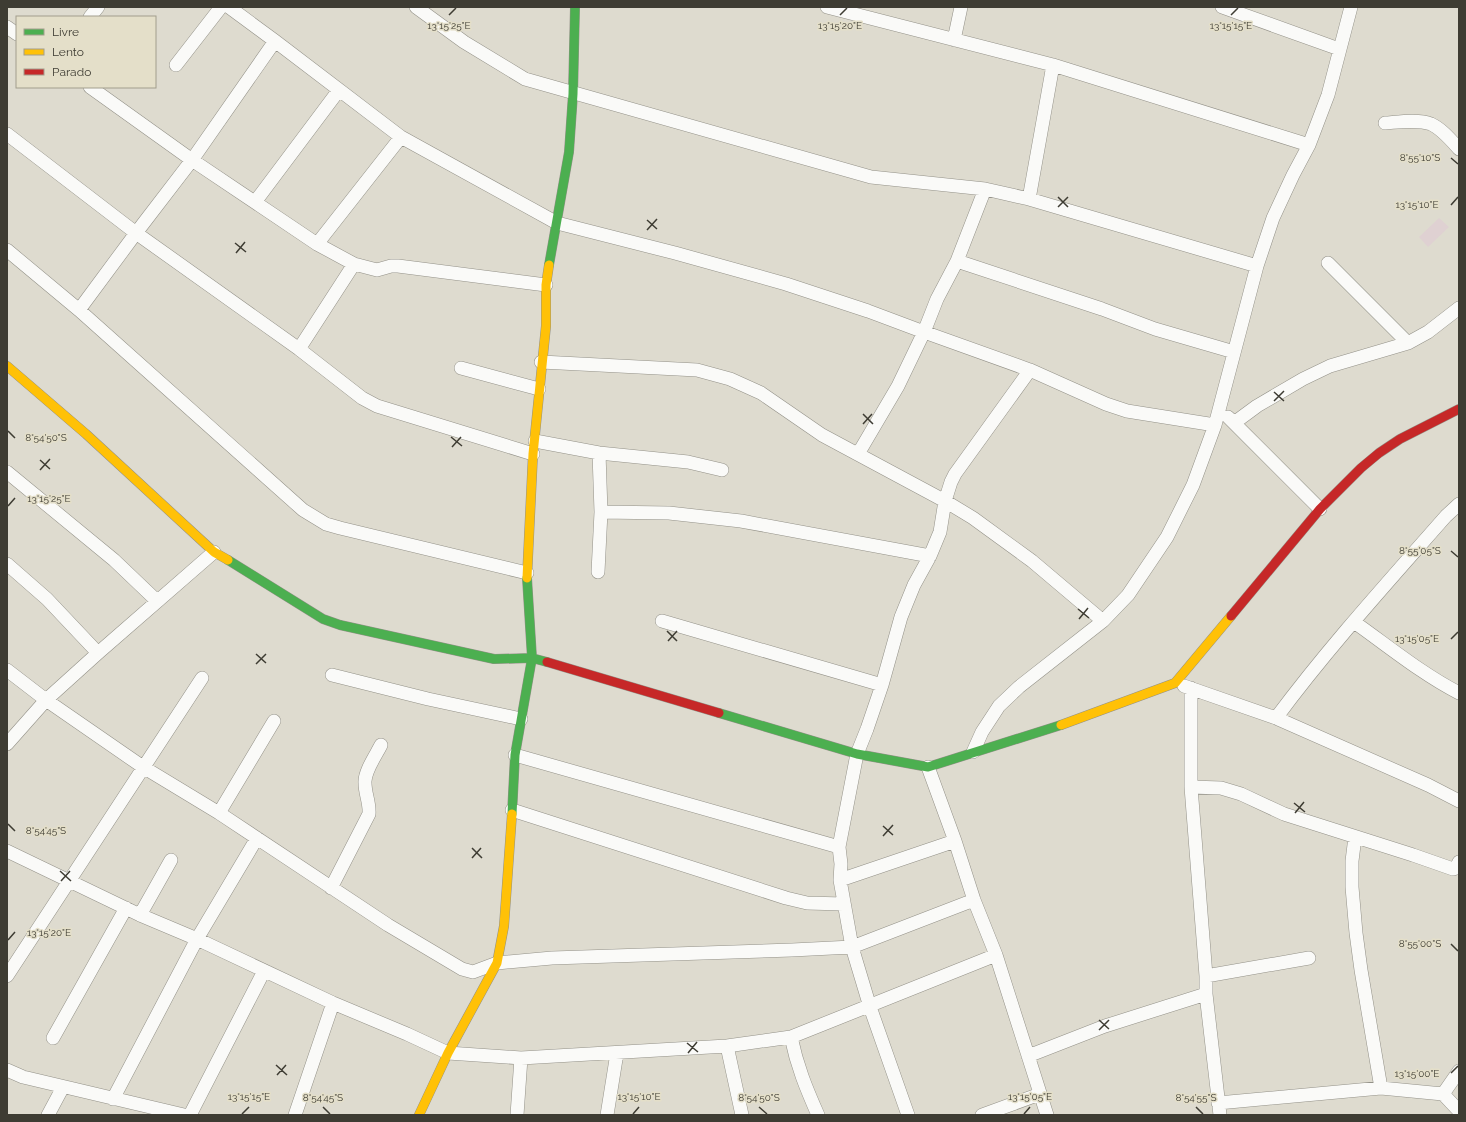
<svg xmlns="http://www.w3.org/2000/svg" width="1466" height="1122" font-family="Raleway,sans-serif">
<rect width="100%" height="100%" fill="#dedbcf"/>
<path fill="#dfd1d2" d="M1439,218L1449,227L1428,247L1419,237Z"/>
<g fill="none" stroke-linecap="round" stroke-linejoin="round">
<g stroke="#939188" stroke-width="14">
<path id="street" d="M229,7L275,41L401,137L557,223L675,253L786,284L868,311L924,332L937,299L957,261L985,189
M416,7L464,42L525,79L871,177L985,189L1029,199L1257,266
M827,7L1053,65L1309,145
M1222,7L1339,49
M90,17L98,7
M7,27L17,34
M954,40L961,7
M176,65L221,7
M90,87L192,160L317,244L354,264L377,270L391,266H398L546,285
M1385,123C1399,122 1418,119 1431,124C1442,129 1451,140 1459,149
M7,134L136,233L299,349L362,398L377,406L533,454
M1029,199L1053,65
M255,202L339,90
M317,244L401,137
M7,250L79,310L303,510L326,524L340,528L527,573
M957,261L1102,309L1155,329L1234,352
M1328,263L1408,343
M79,310L136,233L192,160L275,41
M299,349L354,264
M541,362L697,370L730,379L761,393L822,435L945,501L973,518L1032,561L1103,621
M461,368L539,389
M1228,417L1320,509
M1234,423L1257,406L1303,379L1330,366L1408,343L1428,332L1459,308
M535,441L599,453L688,462L722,470
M599,453L601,512
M858,454L898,386L924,332L1030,370L1106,404L1127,411L1215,425
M7,472L114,560L157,601
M7,564L47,599L98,653
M598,572L601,512L669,513L741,521L930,556
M662,621L882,685
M1354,622C1388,646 1422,674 1459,693
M7,670L46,700L143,767L219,813L388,925L462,969L473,972L497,963L552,958L792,950L852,947L974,900
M332,675L428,699L521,719
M1184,686L1276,718L1428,785L1459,801
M1191,688V787L1206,976V994L1220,1115
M1276,718C1328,648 1388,582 1446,516L1459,504
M7,744L46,700L98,653L214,552
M973,752L982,732L999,706L1019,687L1103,621L1128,595L1167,537L1193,485L1215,425L1257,266L1273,218L1293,175L1309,145L1328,95L1351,7
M515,755L839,847
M928,767L955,841L974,900L996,955L1047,1115
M1191,787L1221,788L1241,794L1284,814L1413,855L1453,869L1456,868L1459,862
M512,810L786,898L807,903L843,904
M219,813L274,721
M1355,837L1352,861V887L1356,933L1361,970L1381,1088
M7,851L140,915L197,939L333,1003L407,1034L448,1053L521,1058L727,1046L791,1037L996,955
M840,880L955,841
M331,888L369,814C370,803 365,794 365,783C364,772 376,755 381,745
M140,915L171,860
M7,976L202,678
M1206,976L1309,958
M791,1037C797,1066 806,1088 818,1115
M53,1038L126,908
M727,1046L742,1115
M1028,1056L1105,1026L1206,994
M7,1070L23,1077L184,1115
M1443,1094L1459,1071
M113,1099L197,939L257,838
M1218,1103L1381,1088L1443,1094L1459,1111
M48,1115L63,1087
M190,1115L264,971
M295,1115L333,1003
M517,1115L521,1058
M607,1115L617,1053
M908,1115L870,1007L852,947L840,880L841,864L839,847L857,754L867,729L882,685L901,617L914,585L930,556L940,532L945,501L951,482L955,474L1030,370
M982,1115L1040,1094"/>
</g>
<g stroke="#939188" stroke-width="10">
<path id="fast" d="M549,265L569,152L573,94L575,7
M228,560L323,619L340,625L494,659L532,658L547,662
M719,713L857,754L928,767L1061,725
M512,814L515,755L532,658L527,578"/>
</g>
<g stroke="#939188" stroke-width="10">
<path id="slow" d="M7,366L86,434L214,552L228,560
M527,578L533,454L546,326V285L549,265
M1061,725L1175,683L1231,616
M419,1115L448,1053L497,963L504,926L512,814"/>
</g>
<g stroke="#939188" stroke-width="10">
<path id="jam" d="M1231,616L1320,509L1361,468L1379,453L1400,439L1459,409
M547,662L719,713"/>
</g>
<use href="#street" stroke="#fafaf8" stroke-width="13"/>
<use href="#fast" stroke="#4caf50" stroke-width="9"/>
<use href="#slow" stroke="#ffc107" stroke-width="9"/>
<use href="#jam" stroke="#c62828" stroke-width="9"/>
</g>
<path fill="none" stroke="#3e3c33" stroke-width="1.5" d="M449,15L456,8M840,15L847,8M1231,15L1238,8M1451,158L1458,164M1058,197L1068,207M1451,205L1458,197M1058,207L1068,197M647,220L657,229M647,230L657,219M235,243L246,252M236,253L245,242M1274,392L1284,401M1274,401L1284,391M863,414L873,424M863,424L872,414M8,431L15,438M451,437L462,446M452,447L461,437M40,460L50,469M40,470L50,459M8,506L15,498M1451,551L1458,557M1078,609L1089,618M1079,619L1088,608M667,631L677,641M1451,639L1458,632M668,641L677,631M256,654L266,663M256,664L266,654M1294,803L1305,812M1295,813L1304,802M8,824L15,831M883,826L893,835M883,836L893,825M472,848L482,858M472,858L481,848M60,871L71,881M61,881L70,871M8,940L15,932M1451,944L1458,951M1099,1020L1109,1029M1099,1030L1109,1020M687,1043L698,1052M688,1053L697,1042M276,1065L287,1075M1451,1073L1458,1066M277,1075L286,1065M323,1107L330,1114M759,1107L767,1114M1196,1107L1203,1114M242,1114L249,1107M633,1114L639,1107M1024,1114L1030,1107"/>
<g font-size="10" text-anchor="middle" fill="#3e3c33" stroke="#e4dfc9" stroke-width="3" stroke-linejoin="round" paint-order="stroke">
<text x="449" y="29">13°15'25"E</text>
<text x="840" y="29">13°15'20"E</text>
<text x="1231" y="29">13°15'15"E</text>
<text x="1420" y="161">8°55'10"S</text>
<text x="1417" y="208">13°15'10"E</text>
<text x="46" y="441">8°54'50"S</text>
<text x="49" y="502">13°15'25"E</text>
<text x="1420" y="554">8°55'05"S</text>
<text x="1417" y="642">13°15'05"E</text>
<text x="46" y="834">8°54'45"S</text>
<text x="49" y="936">13°15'20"E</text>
<text x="1420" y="947">8°55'00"S</text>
<text x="1417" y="1077">13°15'00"E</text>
<text x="249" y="1100">13°15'15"E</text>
<text x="639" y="1100">13°15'10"E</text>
<text x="1030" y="1100">13°15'05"E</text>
<text x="323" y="1101">8°54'45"S</text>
<text x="759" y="1101">8°54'50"S</text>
<text x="1196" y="1101">8°54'55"S</text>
</g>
<rect width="1466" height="1122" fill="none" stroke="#3e3c33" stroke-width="16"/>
<rect x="16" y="16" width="140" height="72" fill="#e4dfc9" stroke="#a29e8d"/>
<rect x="24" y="29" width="20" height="6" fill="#4caf50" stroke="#a29e8d"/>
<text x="52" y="36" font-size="12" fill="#3e3c33">Livre</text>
<rect x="24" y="49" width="20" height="6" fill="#ffc107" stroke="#a29e8d"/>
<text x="52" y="56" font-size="12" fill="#3e3c33">Lento</text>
<rect x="24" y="69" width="20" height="6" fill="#c62828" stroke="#a29e8d"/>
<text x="52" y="76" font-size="12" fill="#3e3c33">Parado</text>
</svg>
